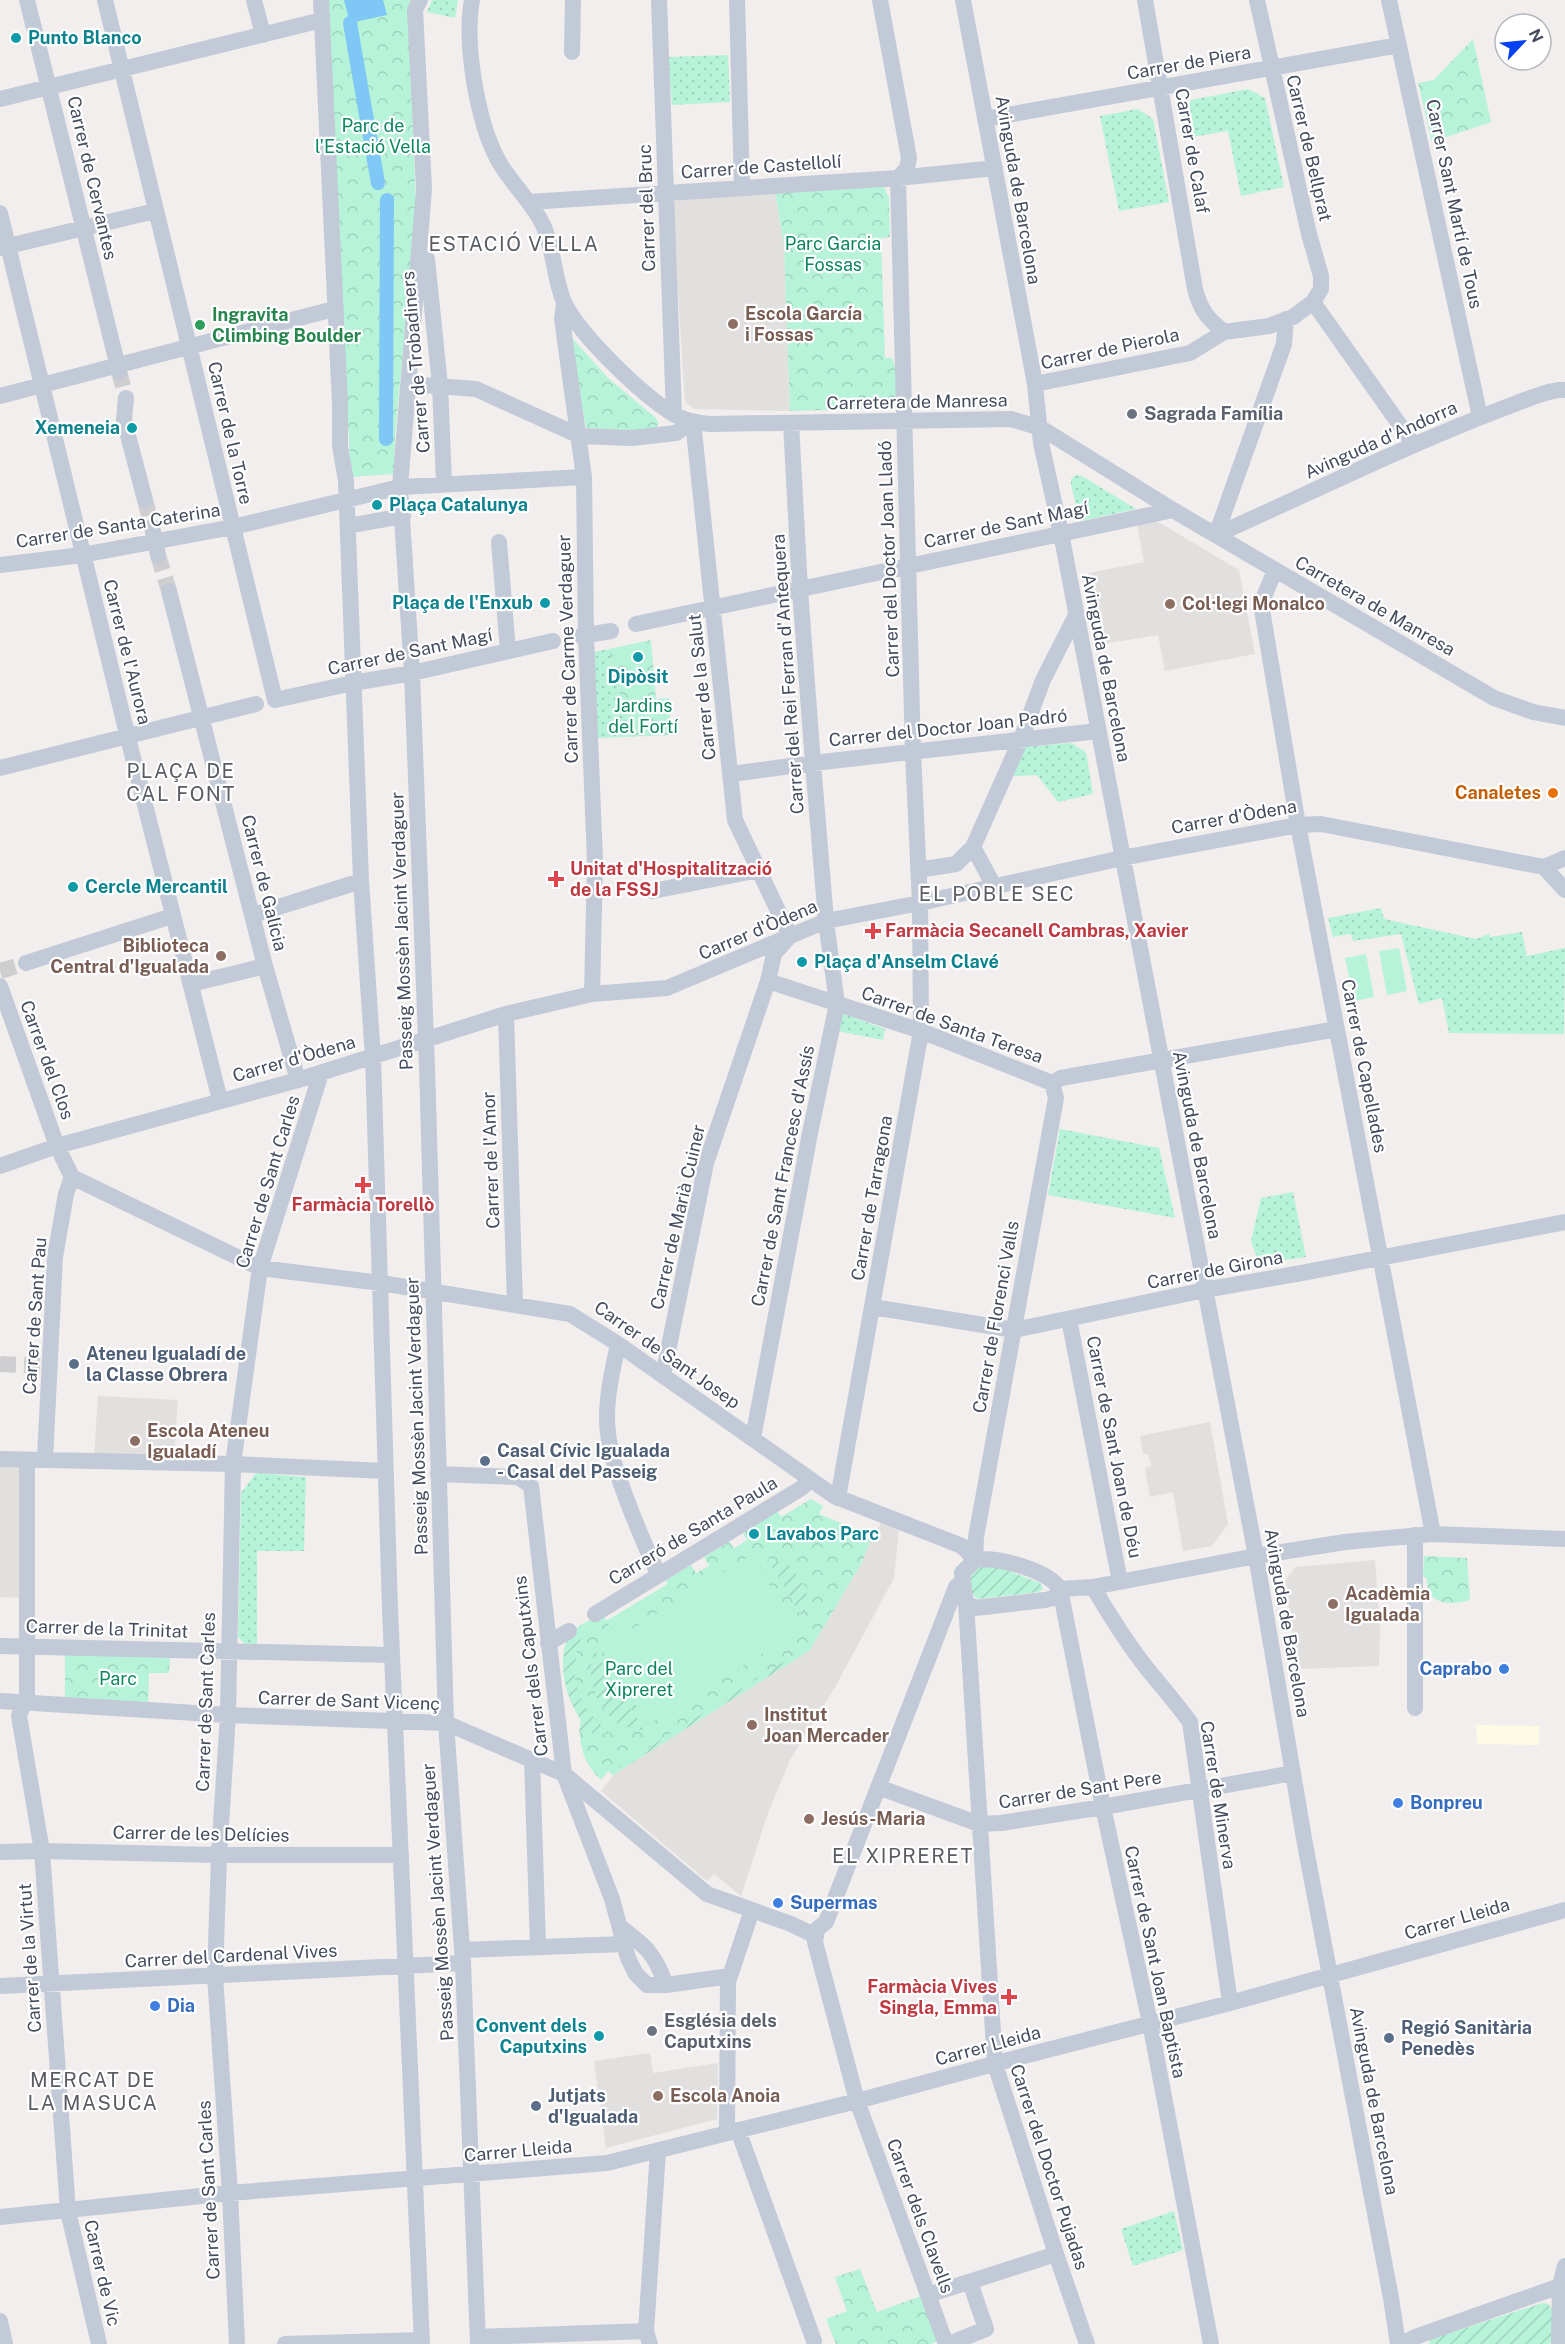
<svg xmlns="http://www.w3.org/2000/svg" width="1565" height="2344" font-family="'Public Sans',sans-serif">
<defs>
<pattern id="grass-dots" width="8" height="8" patternUnits="userSpaceOnUse" patternTransform="scale(1.5)"><rect width="8" height="8" fill="#b6f3d9"/><path d="M2 2h.1M6 6h.1" fill="none" stroke="#9ed2bd" stroke-width="1.8" stroke-linecap="round"/></pattern>
<pattern id="park-crowns" width="20" height="18" patternUnits="userSpaceOnUse" patternTransform="scale(1.5)"><rect width="20" height="18" fill="#b6f3d9"/><path d="M2 6a3 3 0 1 1 6 0M12 15a3 3 0 1 1 6 0" fill="none" stroke="#9ed2bd"/></pattern>
<pattern id="garden-furrows" width="10" height="10" patternUnits="userSpaceOnUse" patternTransform="scale(1.5)"><rect width="10" height="10" fill="#b6f3d9"/><path d="M-1 1l2-2M0 10L10 0M9 11l2-2" fill="none" stroke="#9ed2bd"/></pattern>
</defs>
<rect width="100%" height="100%" fill="#f1eeed"/>
<path fill="#fefbe4" d="M1476,1725L1539,1726V1745L1477,1744Z"/>
<path fill="#e2dfdf" d="M775,192L784,245L790,411L694,409L685,402L672,200Z
M1155,520L1239,570L1255,654L1165,671L1158,635L1103,644L1089,573L1144,562L1137,524Z
M98,1396L178,1400L174,1458L94,1456Z
M1210,1422L1228,1524L1212,1546L1183,1551L1173,1492L1150,1497L1145,1468L1151,1466L1148,1454H1143L1140,1436Z
M0,1465H22L21,1598L0,1597Z
M882,1522L899,1530L894,1578L834,1689L790,1760L768,1813L741,1896L714,1874L707,1881L601,1791L613,1775L810,1650L861,1564L871,1539Z
M1375,1560L1380,1628L1379,1666L1298,1669L1285,1581L1295,1567Z
M650,2053L653,2073L718,2063L717,2119L606,2148L594,2061Z"/>
<path fill="url(#grass-dots)" d="M432,0H458L455,18L427,12Z
M728,55L730,102L672,105L668,57Z
M1248,89L1265,98L1284,187L1241,196L1228,131L1186,138L1182,114L1191,100Z
M1138,109L1153,119L1169,202L1119,211L1100,116Z
M1076,475L1082,476L1136,509L1080,521L1071,485V479Z
M609,649L622,696L624,737L597,738L594,652Z
M1071,743L1086,752L1093,794L1058,802L1037,775L1013,776L1025,747Z
M1381,908L1384,919L1476,939L1489,934L1490,937L1522,932L1527,956L1565,948L1564,1034L1449,1033L1442,998L1419,1004L1401,934L1353,941L1351,934L1333,937L1328,918Z
M841,1013L885,1029L883,1040L837,1031Z
M1060,1129L1159,1148L1175,1218L1048,1195Z
M1293,1192L1306,1257L1259,1264L1251,1241L1261,1198Z
M256,1473L306,1477L304,1551H257V1645H246L238,1637L241,1493Z
M1174,2211L1183,2250L1133,2266L1121,2229Z"/>
<path fill="url(#park-crowns)" d="M328,0H412L408,8L416,206L395,437L394,474L351,477L333,149Z
M1473,39L1491,122L1432,142L1418,83L1434,80Z
M857,187H884L889,198L890,237L881,238L885,358H892L900,383L898,408L790,411L784,245L775,192L837,190Z
M570,339H573L608,378L656,418L659,424L652,431L586,428Z
M651,640L656,699L669,698L671,735L624,737L622,696L609,649Z
M811,1499L823,1506L819,1514L860,1531L878,1529L871,1539L861,1564L810,1650L613,1775L608,1771L601,1780C584,1764 577,1743 581,1720C567,1700 553,1652 573,1631C580,1624 593,1619 601,1613L607,1621L668,1584L666,1580L691,1565L696,1573L709,1566L704,1557L729,1542L734,1548L747,1540L743,1533L777,1511L781,1517Z
M1424,1556L1467,1558L1470,1600C1451,1606 1426,1605 1427,1579L1423,1576Z
M65,1654L170,1658L169,1673H149L148,1704L65,1699Z
M860,2269L877,2312L921,2296L937,2341L931,2344H836L826,2319L847,2311L835,2277Z"/>
<path fill="url(#garden-furrows)" d="M767,1558L794,1567L797,1579L807,1587L804,1620Z
M991,1564L1040,1583L1043,1589L1039,1592L978,1599L973,1595L969,1580L974,1569Z
M587,1622C567,1671 569,1699 611,1734L579,1732L581,1720C565,1697 555,1660 572,1634C575,1629 582,1626 587,1622Z
M802,1650L804,1654L620,1770L618,1767Z
M595,1651L644,1730C606,1730 581,1685 595,1651Z
M1542,2303L1548,2304L1553,2310L1551,2342L1549,2344H1429L1430,2340L1438,2337Z"/>
<path fill="#b6f3d9" d="M1399,948L1407,991L1387,995L1379,951Z
M1366,954L1374,997L1354,1001L1345,958Z
M751,1555L798,1632L648,1724L601,1648Z
M668,1584L673,1592L611,1629L606,1621Z"/>
<path fill="#7fc7f5" d="M344,0H383L387,15L350,23Z"/>
<g fill="none" stroke-linecap="round" stroke-linejoin="round">
<path stroke="#7fc7f5" stroke-width="14" d="M350,23L378,183
M386,439L387,200"/>
<path stroke="#ceced0" stroke-width="16" stroke-dasharray="16 8" stroke-linecap="butt" d="M119,371L126,398
M145,500L152,527
M158,555L169,591
M0,971L26,963
M0,1364L50,1366"/>
<path stroke="#c2c9d7" stroke-width="16" d="M27,0L119,371
M105,0L275,700L353,683L412,673L553,641
M254,0L263,35
M321,0L340,404V446L346,481L361,881L373,1057L390,1609L422,2344
M420,0L415,10L424,189L400,487L412,673L427,1066L446,1723L463,1963L478,2344
M472,0C464,43 477,121 498,160C511,184 533,202 544,227C554,250 555,286 566,306C582,337 644,397 675,415C686,421 697,423 710,424L1011,419L1041,428L1173,510L1494,698L1533,712L1565,718
M659,0L674,414
M737,0L742,188
M963,0L1035,384L1041,443L1061,533L1256,1556L1305,1844L1391,2298L1398,2344
M1145,0L1195,289C1201,311 1207,318 1224,332L1269,326L1293,317L1313,302L1321,289V276L1309,234L1257,0
M1389,0L1480,417
M572,52L573,0
M0,99L322,20
M985,119L1399,45
M529,202L898,178L995,168
M0,213L128,738L220,1100
M0,248L155,211
M427,259L440,385L444,483
M1313,302L1414,445
M564,304L562,319L584,477L586,635L595,862L592,994
M409,384L476,389L580,436L632,438L676,433L691,422
M1035,384L1190,353L1224,332
M0,396L334,309
M126,398L124,420L145,500
M348,526L403,516
M152,527L158,555
M1216,535C1312,492 1407,445 1504,408C1518,403 1552,388 1565,390
M1216,535L1284,344L1286,319
M499,542L508,651
M0,565L82,555L233,527L400,487L584,477
M1275,570L1261,604L1298,825L1433,1534
M169,591L265,966L298,1080
M636,624L1173,510
M581,636L611,631
M0,768L256,704
M731,774L813,763L1098,731
M973,847L994,886
M1544,867L1565,858
M918,870L956,864L973,847L1021,739L1043,680L1076,615
M653,891L759,870
M253,915L361,881
M26,963L172,916
M768,981L921,1031L1052,1083
M191,984L265,966
M0,986L57,1146L72,1177
M506,1014L515,1305
M1052,1083L1061,1078L1337,1029
M0,1166L57,1146L298,1080L506,1014L592,994L667,988L826,921L920,903L1122,858L1298,825L1321,824L1544,867L1565,890
M72,1177L260,1268L381,1283L570,1314L618,1344L834,1496L962,1546L975,1560
M873,1307L1014,1330L1205,1290L1307,1272L1565,1222
M1069,1319L1120,1582
M618,1344C613,1368 607,1393 607,1417C607,1451 620,1481 631,1511C640,1533 648,1554 659,1575
M663,1376L706,1163L768,981L774,954L790,936L735,820L694,431L691,422
M753,1438L810,1133L837,1004L826,921L813,763L800,590L791,423
M0,1459L233,1464L385,1471
M45,1459L55,1257L66,1194L72,1177
M27,1460V1695L19,1716L42,1851L68,2211L99,2344
M438,1474L518,1477L531,1486L564,1774L612,1899L628,1958L636,1974L647,1985H666L730,1976
M838,1498L921,1031L920,903L913,753L898,178L907,168L909,158L880,0
M1415,1535V1708
M975,1560L976,1537L1056,1098L1052,1083
M1093,1587C1110,1616 1128,1645 1149,1671C1163,1688 1177,1704 1190,1722L1230,2003
M1060,1589C1048,1570 996,1556 975,1560L962,1573L966,1603L995,2064L1056,2254L1087,2344
M1060,1589L1103,1807L1150,2023L1211,2344
M1060,1589L1093,1587L1256,1556L1345,1542L1433,1534L1565,1539
M966,1603L975,1608L1045,1600L1054,1598L1060,1589
M595,1614L800,1489L811,1480
M548,1643L569,1631
M0,1646L392,1655
M0,1701L228,1715L446,1723L564,1774L707,1894L791,1924L816,1936
M532,1759L538,1946
M878,1787L979,1824L1001,1823L1103,1807L1293,1773
M0,1852L42,1851L219,1855H401
M620,1927C646,1946 655,1954 666,1985
M462,1950L624,1944
M0,1986L463,1963
M738,2130L814,2341
M727,2133L728,1982L752,1910
M0,2217L230,2193L607,2163L857,2101L1020,2057L1230,2003L1565,1910
M928,2295L1056,2254
M0,2321L5,2344
M478,2337L646,2331
M237,2344L230,2193L215,1976L219,1855L228,1715L233,1464L260,1268L321,1073
M285,2344L422,2340
M650,2344L646,2331L658,2151
M946,2344L857,2101L815,1942L817,1929L826,1922L956,1587L962,1582
M949,2344L986,2329L970,2282
M1402,2344L1415,2337L1560,2286
M1559,2344L1560,2286L1565,2266"/>
</g>
<g fill="#0f9aa8" stroke="#fff" stroke-width="2">
<circle cx="16" cy="38" r="6"/>
<circle cx="132" cy="428" r="6"/>
<circle cx="377" cy="505" r="6"/>
<circle cx="545" cy="603" r="6"/>
<circle cx="638" cy="657" r="6"/>
<circle cx="73" cy="887" r="6"/>
<circle cx="802" cy="962" r="6"/>
<circle cx="754" cy="1534" r="6"/>
<circle cx="599" cy="2036" r="6"/>
</g>
<g fill="#8d6e63" stroke="#fff" stroke-width="2">
<circle cx="733" cy="324" r="6"/>
<circle cx="1170" cy="604" r="6"/>
<circle cx="221" cy="956" r="6"/>
<circle cx="135" cy="1441" r="6"/>
<circle cx="1333" cy="1604" r="6"/>
<circle cx="752" cy="1725" r="6"/>
<circle cx="809" cy="1819" r="6"/>
<circle cx="658" cy="2096" r="6"/>
</g>
<circle fill="#2e9e5b" stroke="#fff" stroke-width="2" cx="200" cy="325" r="6"/>
<g fill="#6b7280" stroke="#fff" stroke-width="2">
<circle cx="1132" cy="414" r="6"/>
<circle cx="652" cy="2031" r="6"/>
</g>
<circle fill="#e8710a" stroke="#fff" stroke-width="2" cx="1553" cy="793" r="6"/>
<g fill="#e0444e" stroke="#fff" stroke-width="2">
<path d="M553 870h6v6h6v6h-6v6h-6v-6h-6v-6h6z"/>
<path d="M870 922h6v6h6v6h-6v6h-6v-6h-6v-6h6z"/>
<path d="M360 1176h6v6h6v6h-6v6h-6v-6h-6v-6h6z"/>
<path d="M1006 1988h6v6h6v6h-6v6h-6v-6h-6v-6h6z"/>
</g>
<g fill="#5c6f8a" stroke="#fff" stroke-width="2">
<circle cx="74" cy="1364" r="6"/>
<circle cx="485" cy="1461" r="6"/>
<circle cx="1389" cy="2038" r="6"/>
<circle cx="536" cy="2106" r="6"/>
</g>
<g fill="#3f7fe0" stroke="#fff" stroke-width="2">
<circle cx="1504" cy="1669" r="6"/>
<circle cx="1398" cy="1803" r="6"/>
<circle cx="778" cy="1903" r="6"/>
<circle cx="155" cy="2006" r="6"/>
</g>
<g text-anchor="middle" stroke-width="4.5" stroke-linejoin="round" paint-order="stroke">
<g font-size="18" font-weight="bold" fill="#0d838f" stroke="#fff" text-anchor="start">
<text x="28" y="44">Punto Blanco</text>
<text x="120" y="434" text-anchor="end">Xemeneia</text>
<text x="389" y="511">Plaça Catalunya</text>
<text x="533" y="609" text-anchor="end">Plaça de l'Enxub</text>
<text x="638" y="683" text-anchor="middle">Dipòsit</text>
<text x="85" y="893">Cercle Mercantil</text>
<text x="814" y="968">Plaça d'Anselm Clavé</text>
<text x="766" y="1540">Lavabos Parc</text>
<text x="587" y="2032" text-anchor="end">Convent dels<tspan x="587" dy="21">Caputxins</tspan></text>
</g>
<g font-size="18" fill="#444c5d" stroke="#fff">
<text transform="translate(1189 63) rotate(-10)" y="6">Carrer de Piera</text>
<text transform="translate(1309 148) rotate(77)" y="6">Carrer de Bellprat</text>
<text transform="translate(1192 151) rotate(80)" y="6">Carrer de Calaf</text>
<text transform="translate(761 167) rotate(-4)" y="6">Carrer de Castellolí</text>
<text transform="translate(92 178) rotate(77)" y="6">Carrer de Cervantes</text>
<text transform="translate(1018 190) rotate(80)" y="6">Avinguda de Barcelona</text>
<text transform="translate(1454 204) rotate(78)" y="6">Carrer Sant Martí de Tous</text>
<text transform="translate(647 208) rotate(-92)" y="6">Carrer del Bruc</text>
<text transform="translate(1110 349) rotate(-12)" y="6">Carrer de Pierola</text>
<text transform="translate(416 362) rotate(-95)" y="6">Carrer de Trobadiners</text>
<text transform="translate(917 402) rotate(-1)" y="6">Carretera de Manresa</text>
<text transform="translate(230 433) rotate(77)" y="6">Carrer de la Torre</text>
<text transform="translate(1381 440) rotate(-24)" y="6">Avinguda d'Andorra</text>
<text transform="translate(1006 525) rotate(-12)" y="6">Carrer de Sant Magí</text>
<text transform="translate(118 526) rotate(-9)" y="6">Carrer de Santa Caterina</text>
<text transform="translate(889 559) rotate(-92)" y="6">Carrer del Doctor Joan Lladó</text>
<text transform="translate(1375 606) rotate(30)" y="6">Carretera de Manresa</text>
<text transform="translate(568 649) rotate(-92)" y="6">Carrer de Carme Verdaguer</text>
<text transform="translate(127 652) rotate(76)" y="6">Carrer de l'Aurora</text>
<text transform="translate(410 652) rotate(-12)" y="6">Carrer de Sant Magí</text>
<text transform="translate(1106 668) rotate(79)" y="6">Avinguda de Barcelona</text>
<text transform="translate(788 674) rotate(-94)" y="6">Carrer del Rei Ferran d'Antequera</text>
<text transform="translate(702 687) rotate(-96)" y="6">Carrer de la Salut</text>
<text transform="translate(948 728) rotate(-6)" y="6">Carrer del Doctor Joan Padró</text>
<text transform="translate(1234 817) rotate(-10)" y="6">Carrer d'Òdena</text>
<text transform="translate(264 883) rotate(76)" y="6">Carrer de Galícia</text>
<text transform="translate(758 930) rotate(-23)" y="6">Carrer d'Òdena</text>
<text transform="translate(402 931) rotate(-92)" y="6">Passeig Mossèn Jacint Verdaguer</text>
<text transform="translate(952 1025) rotate(20)" y="6">Carrer de Santa Teresa</text>
<text transform="translate(294 1059) rotate(-16)" y="6">Carrer d'Òdena</text>
<text transform="translate(47 1060) rotate(70)" y="6">Carrer del Clos</text>
<text transform="translate(1364 1066) rotate(79)" y="6">Carrer de Capellades</text>
<text transform="translate(1197 1145) rotate(79)" y="6">Avinguda de Barcelona</text>
<text transform="translate(491 1160) rotate(-92)" y="6">Carrer de l'Amor</text>
<text transform="translate(783 1176) rotate(-79)" y="6">Carrer de Sant Francesc d'Assís</text>
<text transform="translate(268 1182) rotate(-73)" y="6">Carrer de Sant Carles</text>
<text transform="translate(872 1198) rotate(-80)" y="6">Carrer de Tarragona</text>
<text transform="translate(678 1217) rotate(-77)" y="6">Carrer de Marià Cuiner</text>
<text transform="translate(1215 1270) rotate(-11)" y="6">Carrer de Girona</text>
<text transform="translate(35 1316) rotate(-86)" y="6">Carrer de Sant Pau</text>
<text transform="translate(996 1317) rotate(-80)" y="6">Carrer de Florenci Valls</text>
<text transform="translate(667 1355) rotate(35)" y="6">Carrer de Sant Josep</text>
<text transform="translate(417 1416) rotate(-92)" y="6">Passeig Mossèn Jacint Verdaguer</text>
<text transform="translate(1114 1447) rotate(79)" y="6">Carrer de Sant Joan de Déu</text>
<text transform="translate(693 1531) rotate(-31)" y="6">Carreró de Santa Paula</text>
<text transform="translate(1287 1623) rotate(80)" y="6">Avinguda de Barcelona</text>
<text transform="translate(107 1629) rotate(2)" y="6">Carrer de la Trinitat</text>
<text transform="translate(531 1666) rotate(-97)" y="6">Carrer dels Caputxins</text>
<text transform="translate(349 1701) rotate(2)" y="6">Carrer de Sant Vicenç</text>
<text transform="translate(206 1702) rotate(-88)" y="6">Carrer de Sant Carles</text>
<text transform="translate(1080 1790) rotate(-9)" y="6">Carrer de Sant Pere</text>
<text transform="translate(1218 1795) rotate(81)" y="6">Carrer de Minerva</text>
<text transform="translate(201 1834) rotate(1)" y="6">Carrer de les Delícies</text>
<text transform="translate(438 1902) rotate(-94)" y="6">Passeig Mossèn Jacint Verdaguer</text>
<text transform="translate(1457 1919) rotate(-16)" y="6">Carrer Lleida</text>
<text transform="translate(231 1956) rotate(-3)" y="6">Carrer del Cardenal Vives</text>
<text transform="translate(30 1958) rotate(-94)" y="6">Carrer de la Virtut</text>
<text transform="translate(1155 1962) rotate(78)" y="6">Carrer de Sant Joan Baptista</text>
<text transform="translate(988 2046) rotate(-15)" y="6">Carrer Lleida</text>
<text transform="translate(1374 2101) rotate(79)" y="6">Avinguda de Barcelona</text>
<text transform="translate(518 2151) rotate(-5)" y="6">Carrer Lleida</text>
<text transform="translate(1049 2167) rotate(72)" y="6">Carrer del Doctor Pujadas</text>
<text transform="translate(209 2190) rotate(-93)" y="6">Carrer de Sant Carles</text>
<text transform="translate(920 2216) rotate(70)" y="6">Carrer dels Clavells</text>
<text transform="translate(102 2273) rotate(77)" y="6">Carrer de Vic</text>
</g>
<g font-size="18" fill="#0d8660" stroke="#fff">
<text x="373" y="132">Parc de<tspan x="373" dy="21">l'Estació Vella</tspan></text>
<text x="833" y="250">Parc Garcia<tspan x="833" dy="21">Fossas</tspan></text>
<text x="643" y="712">Jardins<tspan x="643" dy="21">del Fortí</tspan></text>
<text x="639" y="1675">Parc del<tspan x="639" dy="21">Xipreret</tspan></text>
<text x="118" y="1685">Parc</text>
</g>
<g font-size="18" font-weight="bold" fill="#785e54" stroke="#fff" text-anchor="start">
<text x="745" y="320">Escola García<tspan x="745" dy="21">i Fossas</tspan></text>
<text x="1182" y="610">Col·legi Monalco</text>
<text x="209" y="952" text-anchor="end">Biblioteca<tspan x="209" dy="21">Central d'Igualada</tspan></text>
<text x="147" y="1437">Escola Ateneu<tspan x="147" dy="21">Igualadí</tspan></text>
<text x="1345" y="1600">Acadèmia<tspan x="1345" dy="21">Igualada</tspan></text>
<text x="764" y="1721">Institut<tspan x="764" dy="21">Joan Mercader</tspan></text>
<text x="821" y="1825">Jesús-Maria</text>
<text x="670" y="2102">Escola Anoia</text>
</g>
<g font-size="18" font-weight="bold" fill="#27864d" stroke="#fff" text-anchor="start">
<text x="212" y="321">Ingravita<tspan x="212" dy="21">Climbing Boulder</tspan></text>
</g>
<g font-size="18" font-weight="bold" fill="#5b616d" stroke="#fff" text-anchor="start">
<text x="1144" y="420">Sagrada Família</text>
<text x="664" y="2027">Església dels<tspan x="664" dy="21">Caputxins</tspan></text>
</g>
<g font-size="18" font-weight="bold" fill="#c56008" stroke="#fff" text-anchor="end">
<text x="1541" y="799">Canaletes</text>
</g>
<g font-size="18" font-weight="bold" fill="#be3a42" stroke="#fff" text-anchor="start">
<text x="570" y="875">Unitat d'Hospitalització<tspan x="570" dy="21">de la FSSJ</tspan></text>
<text x="885" y="937">Farmàcia Secanell Cambras, Xavier</text>
<text x="363" y="1211" text-anchor="middle">Farmàcia Torellò</text>
<text x="997" y="1993" text-anchor="end">Farmàcia Vives<tspan x="997" dy="21">Singla, Emma</tspan></text>
</g>
<g font-size="18" font-weight="bold" fill="#4e5e75" stroke="#fff" text-anchor="start">
<text x="86" y="1360">Ateneu Igualadí de<tspan x="86" dy="21">la Classe Obrera</tspan></text>
<text x="497" y="1457">Casal Cívic Igualada<tspan x="497" dy="21">- Casal del Passeig</tspan></text>
<text x="1401" y="2034">Regió Sanitària<tspan x="1401" dy="21">Penedès</tspan></text>
<text x="548" y="2102">Jutjats<tspan x="548" dy="21">d'Igualada</tspan></text>
</g>
<g font-size="18" font-weight="bold" fill="#366cbe" stroke="#fff" text-anchor="start">
<text x="1492" y="1675" text-anchor="end">Caprabo</text>
<text x="1410" y="1809">Bonpreu</text>
<text x="790" y="1909">Supermas</text>
<text x="167" y="2012">Dia</text>
</g>
<g font-size="20" letter-spacing="1.5" fill="#595c63" stroke="#fff">
<text x="514" y="251">ESTACIÓ VELLA</text>
<text x="181" y="778">PLAÇA DE<tspan x="181" dy="23">CAL FONT</tspan></text>
<text x="997" y="901">EL POBLE SEC</text>
<text x="903" y="1863">EL XIPRERET</text>
<text x="93" y="2087">MERCAT DE<tspan x="93" dy="23">LA MASUCA</tspan></text>
</g>
</g>
<g transform="translate(1523 42) rotate(64)"><circle r="28" fill="#ffffff" stroke="#b4b7be" stroke-width="1.5"/>
<path d="M0-4.5L10 22L0 15L-10 22Z" fill="#0641f2"/>
<text y="-9" font-size="16" font-weight="bold" text-anchor="middle" fill="#444c5d">N</text>
</g>
</svg>
